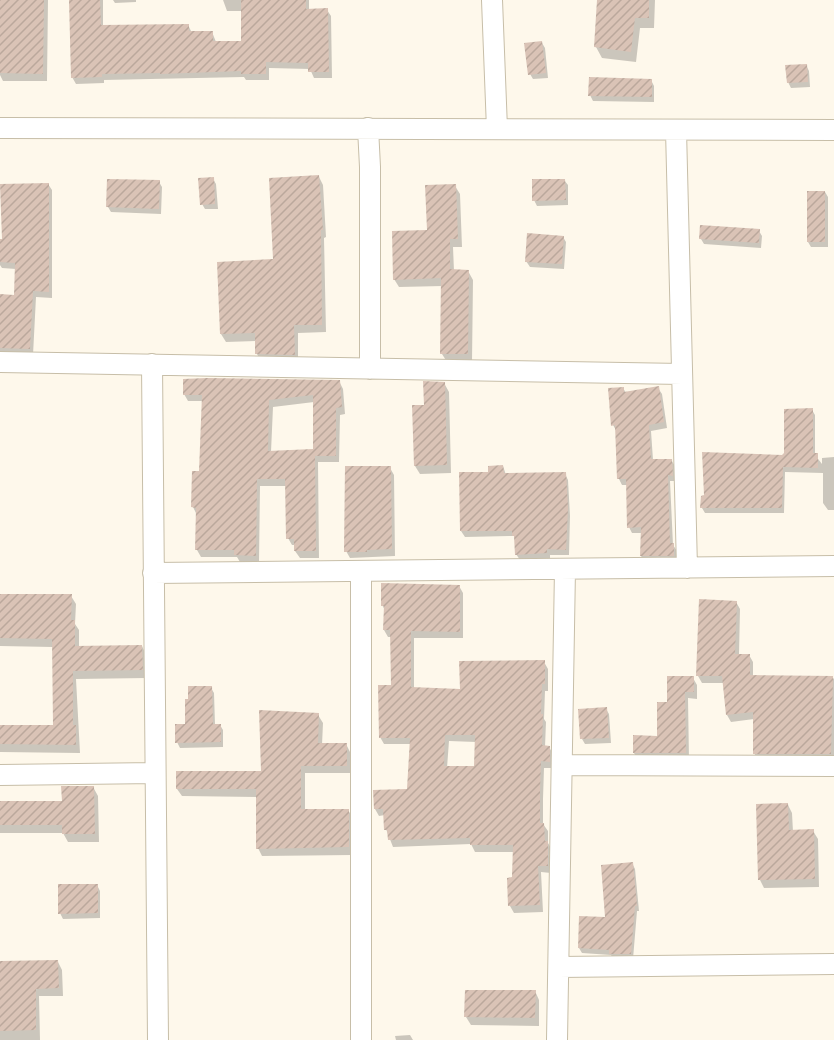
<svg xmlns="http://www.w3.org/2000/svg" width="834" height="1040" font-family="'Zilla Slab',serif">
<defs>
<pattern id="building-hatch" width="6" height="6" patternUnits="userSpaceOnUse" patternTransform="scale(1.5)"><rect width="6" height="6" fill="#dac3b6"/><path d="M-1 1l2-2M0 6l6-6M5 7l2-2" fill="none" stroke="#bba89c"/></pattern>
</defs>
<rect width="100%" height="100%" fill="#fef8eb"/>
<path fill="#0003" fill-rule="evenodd" d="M0,0H48L47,81H3L0,75Z
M71,0H103V27L188,25L192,33L212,32L216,42H242V11H227L223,0H309V10H327L331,16L332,78H314L310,69L269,68V80H246L244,77L104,80V83L76,84L72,77Z
M113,0H136V2L115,3Z
M599,0H655L654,28H640L636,62L602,58L596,47Z
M542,43L545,48L548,78L533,79L530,74Z
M806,65L809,71L810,87L791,88L788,82Z
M651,80L654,86V102L593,101L590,95Z
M319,177L323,185L326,237L324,238L326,332L298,333V363L261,362L257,354V341L226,342L221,334L218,263L274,261Z
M213,179L216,184L218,209H205L202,204Z
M564,180L568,185V205L537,206L534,200Z
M159,182L162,187L161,214L111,212L108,207Z
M48,184L52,190V298L36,297L33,355L0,354V296H15L16,269L2,268L0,265V240H4Z
M455,186L460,194L462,247H453L454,271H468L473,280L472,362H447L442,354L443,286L399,287L394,279L428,232Z
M825,192L828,197V247H811L808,242Z
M759,231L762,236L761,248L704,244L701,239Z
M563,237L566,242L564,269L530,267L526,261Z
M339,381L343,389L345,414L340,415L339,462H318L319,558H300L295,551V545H292L288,538L287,486H260L259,563L240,562L237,557H201L197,550V515L193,507L201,473L203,401H188L184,394ZM314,402V450L271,452L273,407Z
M444,383L449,392L451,473L420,474L415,466L425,406Z
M623,388L626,393L658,388L662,394L667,428L651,431L653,460H671L675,466V481H670L673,545L677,551L676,561L645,562L641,556L642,533H632L629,527L627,485H622L619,479L617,432L613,425Z
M812,410L815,415V455L822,464V458L834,457V510H828L823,503V473L785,472L784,513H705L702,508V497L783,456Z
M503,466L506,475L565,474L568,480L570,516L569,555H550V559L520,560L516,554V540L514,536L465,537L461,531L490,473Z
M390,468L394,475L395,556L350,558L346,551Z
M459,586L463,593V638H414V689L461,690L544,662L548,669V691H545L544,719L546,722L545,747H549L553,754V768H544L543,799V824L548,831V843L552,850L551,873L541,872L543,912L514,913L510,906L514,852H475L471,844L393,847L386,829L385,815L379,816L375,809L409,790L411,744H384L380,737L392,687V637H388L384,630L385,610L382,605ZM449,741L476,742L475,768H447Z
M0,595L71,596L76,604L75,624L79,630V647L142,646L146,655L147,678L76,679L80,753L0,752V726H55L53,647L0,646Z
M736,602L740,609L739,655H749L753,662V677H832L834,679V761L758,760L754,753V719L731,722L727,715L724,683H702L698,676Z
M693,678L697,685V699L688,698L689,760H638L634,753L659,737L668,703Z
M211,688L214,693L215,725H220L223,730V747L180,748L177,742Z
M606,709L609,714L611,743L585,744L582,739L580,710Z
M318,715L323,723L322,745L346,744L350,752V773H305V811L348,810L353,818V855L262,856L258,848L257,797L182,796L177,789L263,773Z
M93,787L98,796L99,842H68L63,833H0V803L63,802Z
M788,805L792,813L793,832L813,831L818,839L819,887L764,888L760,880Z
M632,863L635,869L639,911H637L633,959H613L611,955L582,953L579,948L607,919Z
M97,885L100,891V918L63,919L60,913Z
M58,962L62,970L63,996H39L40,1040H0V963Z
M535,991L539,1000V1026L471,1025L466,1017Z
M410,1035L413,1040H396L395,1036Z"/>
<path fill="url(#building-hatch)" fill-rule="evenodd" d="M0,0H44L43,74L0,73Z
M69,0H100L101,25L189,24V31H213V41H241V0H306V9L328,8L329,72H308V63L266,62V74H241V71L160,74V73L102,74V77L71,78Z
M597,0H649V18H635L631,52L594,47Z
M542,41L546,73L528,75L524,43Z
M807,64L808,82L787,83L785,65Z
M589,77L652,79V97L588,96Z
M319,175L323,230H321L322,325H294L295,355L255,354V333L220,334L217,262L273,259L269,178Z
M214,177L215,204L200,205L198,178Z
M107,179L160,180L159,209L106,207Z
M532,179H565L566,200L532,201Z
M49,183V292L33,291L30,349L0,348V294L14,295L15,263L0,262V239H2L0,184Z
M456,184L458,239H450V269L469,270L468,354H440L441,278L393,280L392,231L427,230L425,185Z
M807,191H825V242H807Z
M700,225L760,229L759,243L699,239Z
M527,233L564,236L562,264L525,262Z
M207,378L340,380L342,407L336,408V456H315L316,551H294V539H286L285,479H257L256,556L234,555V550H195L196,508L191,507L192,471H199L202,395H183V379ZM313,395V449L268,451L269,400Z
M423,381L445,382L447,465L414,466L412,405H424Z
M659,386L664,422L649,425L651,459H672L673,476L668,475L670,543H674V556H640L641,527L627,528L626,479H617L615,425L611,426L608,388L624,387V392Z
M813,408V453H818V468L783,467L782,508H700L701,496L704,495L702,452L782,455L784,453V409Z
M503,465L504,473L566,472L568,508L566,550L547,549V553L515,555L514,536H512V531H460L459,472H488V466Z
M345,466H391L392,549L367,550V552H344Z
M381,583L460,585V632L411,631V687L460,689L459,661L545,660V684H542L541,714H543L542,745L550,746V762L541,761L540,791V823H544L545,841H548V866H538L540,905L508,906L507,878L512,877L513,845H470V838L388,840L387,830H384L383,809H374L373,790L407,789L410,738H379L378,685H391L390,630H383L384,606H381ZM445,735H475L474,766H444Z
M0,594H72L71,620H75V646L142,645L143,670L73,671V725H76V745L0,744V725H53L52,639L0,638Z
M699,599L737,601L735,654H750V675L833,676L831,754H753V712L726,715L722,676H696Z
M667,676H694V692H685L686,753H633V735L657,736V702H667Z
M188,686H212L213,724H221V742L175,743V724H185V699H188Z
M607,707L609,738L580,739L578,709Z
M259,710L319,713L318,743H347V766H301V809H349V847L256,849V789H176V771H261Z
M61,786H94L95,834H62V825H0V801H62Z
M788,803L789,830L814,829L815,879L758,880L756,804Z
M633,862L637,906H635L631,954H609V950L578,948L579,916L605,917L601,865Z
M58,884H98V913L58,914Z
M58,960L59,988L36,989V1030L0,1031V961Z
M465,990H536L535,1018L464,1017Z"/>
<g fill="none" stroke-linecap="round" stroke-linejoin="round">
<g stroke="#c7bea8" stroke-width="22">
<path id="minor" d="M492,0L497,129
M0,128L834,130
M368,128L370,167V369
M676,130L687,568
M0,362L682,374
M152,364L158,1040
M361,571V1040
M153,573L834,566
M562,765L834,766
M0,775L155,773
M559,967L834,964
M557,1040L565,569"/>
</g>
<use href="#minor" stroke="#fff" stroke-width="20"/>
</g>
</svg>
